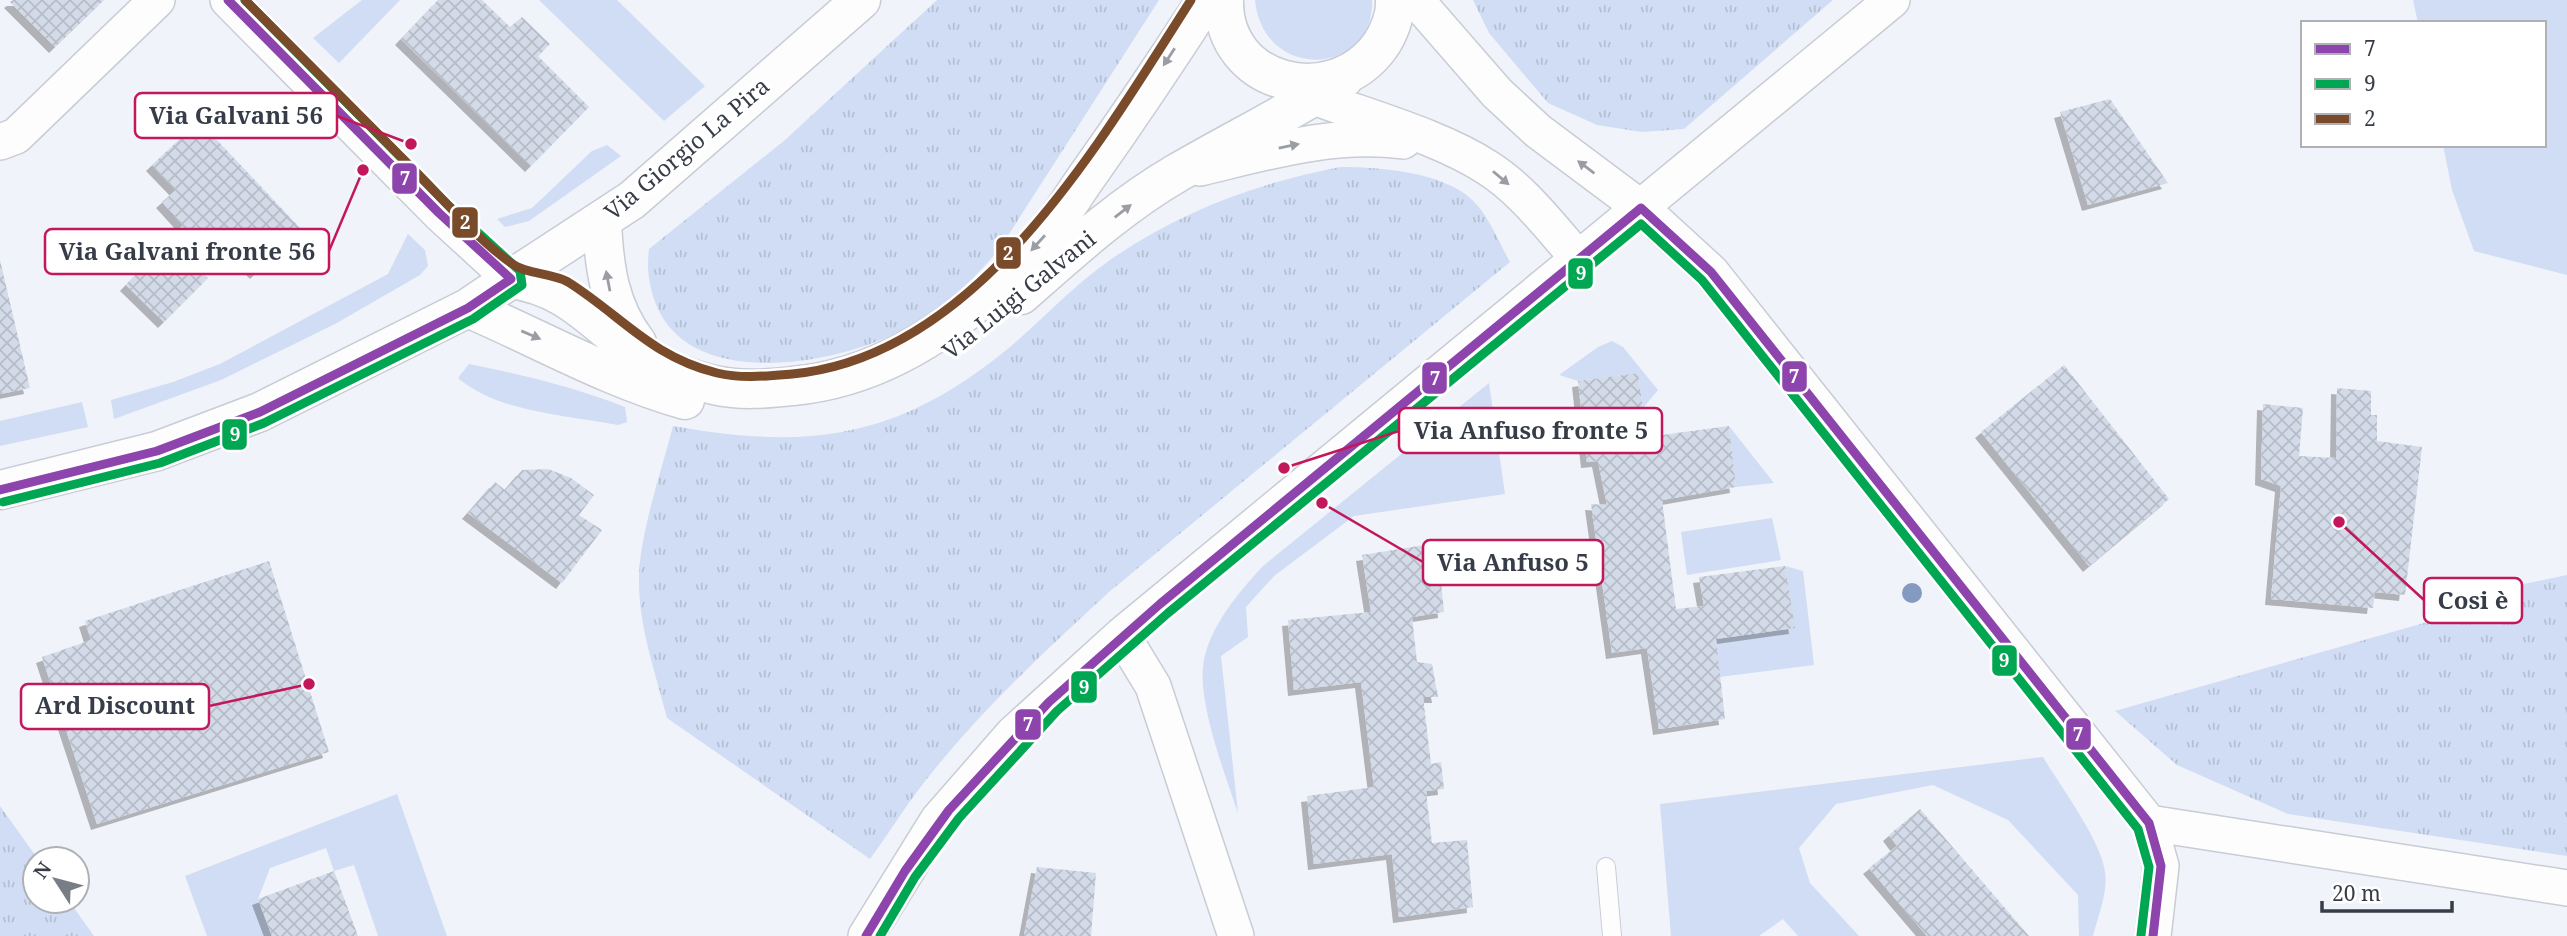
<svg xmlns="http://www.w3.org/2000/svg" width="2567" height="936" font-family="'Noto Serif',serif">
<defs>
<pattern id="grass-tufts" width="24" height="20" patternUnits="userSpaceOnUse" patternTransform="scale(1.75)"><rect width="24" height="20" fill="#d0ddf4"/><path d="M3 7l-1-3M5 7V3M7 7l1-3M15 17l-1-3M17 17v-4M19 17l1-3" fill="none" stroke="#b3bfd3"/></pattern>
<pattern id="building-cross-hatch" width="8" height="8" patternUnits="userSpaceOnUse" patternTransform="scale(1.75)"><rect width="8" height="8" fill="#d3dbe8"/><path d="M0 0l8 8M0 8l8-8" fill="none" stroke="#b6bdc8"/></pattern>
<filter id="shadow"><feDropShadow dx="-6" dy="6" stdDeviation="0" flood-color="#0004"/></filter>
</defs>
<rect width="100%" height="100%" fill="#f0f3f9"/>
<path fill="url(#grass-tufts)" d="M937,0H1159L1000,248C970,286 933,316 888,337C820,367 681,389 653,296C648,278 647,267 649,249L785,140Z
M1473,0H1833L1684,129L1642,132L1597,125L1548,103L1489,33Z
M1340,167C1380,167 1451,172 1478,206C1491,222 1500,244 1510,262L1109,592C1045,651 980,711 926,780C906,805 889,833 870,859L667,718C656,674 639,628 639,582C638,539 662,469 673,426C811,451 900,438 1010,347C1044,318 1074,285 1110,260C1181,211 1257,183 1340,167Z
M2567,575V856L2288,814L2177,765L2115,711L2494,603L2495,590Z
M0,806L38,859H35V901H69L94,936H0Z"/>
<path fill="#d0ddf4" d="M362,0H400L339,63L313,38Z
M539,0H617L705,86L664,121Z
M1255,0H1372C1375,76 1263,83 1255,0Z
M2413,0H2567V275L2474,251L2452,190L2443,145H2544V23H2418Z
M607,145L621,156L529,221L505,227L497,219L532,208L592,151Z
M408,234L425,250L428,266L420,275L335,324L221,380L114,419L111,400L173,382L220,364L388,274Z
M1612,341L1623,347L1658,390L1643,408L1638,373L1578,381L1559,375L1598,347Z
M469,364C523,375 574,387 625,407L627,422L618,425C567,415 499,413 458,378Z
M1489,383L1505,494L1354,516L1274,576L1246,607L1248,637L1221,656L1238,813C1225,774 1199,707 1203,667C1207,629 1239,592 1263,566Z
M82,402L88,427L0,446V421Z
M1729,426L1774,483L1736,487Z
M1772,518L1781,560L1687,575L1681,532Z
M1785,566L1803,571L1814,665L1720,677L1716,639L1794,628Z
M2043,757C2059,784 2102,842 2105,872C2108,893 2098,916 2093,936H2079L2078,895L2008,820L1933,785L1836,804L1799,848L1810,883L1859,936H1798L1783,919L1759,936H1671L1660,804Z
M397,794L447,936H378L354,865L334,871L326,848L270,868L258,899L272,936H207L185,876Z"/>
<path fill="url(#building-cross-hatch)" filter="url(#shadow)" d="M13,0H104L55,47L10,2Z
M438,0H482L510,27L522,17L550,44L538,56L589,107L531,166L401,39Z
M2110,99L2168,183L2088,205L2060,112Z
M199,121L302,230L256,273L228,245L201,273L208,278L164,322L126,285L183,225L162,202L176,190L152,165Z
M0,260L30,388L0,394Z
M2064,365L2169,499L2089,566L1981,432Z
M1638,373L1647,437L1729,426L1736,487L1662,500L1676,609L1704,606L1699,577L1785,566L1795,628L1716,639L1725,719L1659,729L1647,648L1612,653L1591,504L1607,505L1598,461L1587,462L1578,381Z
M2337,388L2371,391V415H2377V441L2422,447L2405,595L2375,592L2373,608L2271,599L2281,486L2261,479L2263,404L2303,408L2299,456L2336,458Z
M548,469L571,478L594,495L579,515L602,530L562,583L468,513L495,482L505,490L522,470Z
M1437,543L1444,612L1412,617L1417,662L1432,664L1438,697H1423L1431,764L1441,762L1444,789L1426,791L1432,843L1467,840L1473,907L1399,917L1392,854L1314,864L1307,796L1374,787L1361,682L1294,690L1288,620L1371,612L1362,555Z
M269,561L329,752L97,824L42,657L91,640L85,621Z
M1920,809L2029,936H1927L1869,868L1897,846L1889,835Z
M1037,867L1096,873L1091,936H1024Z
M334,871L358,936H272L258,899Z"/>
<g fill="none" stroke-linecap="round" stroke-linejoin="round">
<g stroke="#c8ccd4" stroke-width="20">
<path id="service" d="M1606,867L1612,936"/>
</g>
<g stroke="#c8ccd4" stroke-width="38">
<path id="minor" d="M228,0L439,213L511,279
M1416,0L1497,93L1538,131L1641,208L1711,272L2149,823L2161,866L2153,936
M1294,86L1314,97C1367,117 1441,137 1488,168C1523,190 1551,228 1579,259
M0,142L16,136L157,0
M1200,168C1267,152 1333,132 1403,141
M1122,635L1153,686L1236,936
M2149,823L2567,888
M866,936L938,820L1013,734L1122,635L1892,0"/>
</g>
<g stroke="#c8ccd4" stroke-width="41">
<path id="tertiary" d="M511,279L632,200L861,0"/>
</g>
<g stroke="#c8ccd4" stroke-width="41">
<path id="secondary" d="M1224,0C1222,85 1332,112 1380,46C1389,33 1396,15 1395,0
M602,222C604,266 609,307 637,343
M1021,295C1070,252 1120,206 1177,173C1232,141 1289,113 1344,78
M468,308C540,339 610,379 685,400
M0,490L157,451L260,412L468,308L511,279C575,288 597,330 649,360C667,371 694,380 714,385C739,391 767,389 793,386C891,377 973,315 1038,244C1057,224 1072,197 1088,175C1129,117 1168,59 1206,0"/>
</g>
<use href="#service" stroke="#fdfdfe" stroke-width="18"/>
<use href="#minor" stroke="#fdfdfe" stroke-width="35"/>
<use href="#tertiary" stroke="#fdfdfe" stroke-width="38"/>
<use href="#secondary" stroke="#fdfdfe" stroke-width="38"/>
<g stroke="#fff" stroke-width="14">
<path id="bus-1" d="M228,0L439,213L511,279
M1641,208L1711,272L2149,823L2161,866L2153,936
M0,490L157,451L260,412L468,308L511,279
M866,936L905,871L949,810L1049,702L1160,604L1641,208"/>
</g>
<g stroke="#fff" stroke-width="14">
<path id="bus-2" d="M3,502L160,463L264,423L473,319L522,285L520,271L447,204L245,0
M880,936L915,877L959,818L1057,711L1168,613L1641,224L1702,280L2138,829L2149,867L2141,935"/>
</g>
<g stroke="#fff" stroke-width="14">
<path id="bus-3" d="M245,0C301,57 358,113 414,170C442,198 482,244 514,265C527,274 552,273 568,282C622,316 650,356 717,373C741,379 768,376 792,374C978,357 1100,142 1191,0"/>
</g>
<use href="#bus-1" stroke="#8e44ad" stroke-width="9"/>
<use href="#bus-2" stroke="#00a651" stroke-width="9"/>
<use href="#bus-3" stroke="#7a4b2a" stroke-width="9"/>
</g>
<circle fill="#849ac1" cx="1912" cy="593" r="10"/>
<defs><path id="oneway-solid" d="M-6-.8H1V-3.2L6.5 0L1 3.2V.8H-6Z" transform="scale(1.75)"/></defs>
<g fill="#9a9da3">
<use href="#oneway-solid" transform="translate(1169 57) rotate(123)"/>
<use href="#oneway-solid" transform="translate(1289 146) rotate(-12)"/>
<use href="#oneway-solid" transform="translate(1586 167) rotate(-143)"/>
<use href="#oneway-solid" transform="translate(1501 178) rotate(40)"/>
<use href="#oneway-solid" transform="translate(1123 211) rotate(-38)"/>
<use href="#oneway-solid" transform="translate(1038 243) rotate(132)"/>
<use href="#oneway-solid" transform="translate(608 281) rotate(-101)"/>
<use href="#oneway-solid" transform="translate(531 335) rotate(23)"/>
</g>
<g text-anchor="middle" stroke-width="7" stroke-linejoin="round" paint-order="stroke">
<g font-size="23" fill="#373d48" stroke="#fff">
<text transform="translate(687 149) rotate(-40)" y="8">Via Giorgio La Pira</text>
<text transform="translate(1019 295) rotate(-39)" y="8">Via Luigi Galvani</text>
</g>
</g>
<path fill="none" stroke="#c2185b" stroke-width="2.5" d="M411 144L337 116M363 170L329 251M1284 468L1399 431M1322 503L1423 562M2339 522L2424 600M309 684L209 706"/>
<g fill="#c2185b" stroke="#fff" stroke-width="2.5">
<circle cx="411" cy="144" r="7"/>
<circle cx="363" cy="170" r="7"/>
<circle cx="1284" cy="468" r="7"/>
<circle cx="1322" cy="503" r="7"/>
<circle cx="2339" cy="522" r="7"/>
<circle cx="309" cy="684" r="7"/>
</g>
<g fill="#fff" stroke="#c2185b" stroke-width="2.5">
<rect x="135" y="93" width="202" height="45" rx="7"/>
<rect x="45" y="229" width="284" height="45" rx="7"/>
<rect x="1399" y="408" width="263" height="45" rx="7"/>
<rect x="1423" y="540" width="180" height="45" rx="7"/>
<rect x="2424" y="578" width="98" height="45" rx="7"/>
<rect x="21" y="684" width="188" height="45" rx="7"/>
</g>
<g font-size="24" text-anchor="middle" font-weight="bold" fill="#373d48">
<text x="236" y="124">Via Galvani 56</text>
<text x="187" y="260">Via Galvani fronte 56</text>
<text x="1531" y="439">Via Anfuso fronte 5</text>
<text x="1513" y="571">Via Anfuso 5</text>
<text x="2473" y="609">Cosi è</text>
<text x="115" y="714">Ard Discount</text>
</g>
<g stroke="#fff" stroke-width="2.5">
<rect x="391" y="162" width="27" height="33" rx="7" fill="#8e44ad"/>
<rect x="451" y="206" width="28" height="33" rx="7" fill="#7a4b2a"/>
<rect x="995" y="236" width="27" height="34" rx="7" fill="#7a4b2a"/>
<rect x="1567" y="257" width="27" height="33" rx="7" fill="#00a651"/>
<rect x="1781" y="360" width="27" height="33" rx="7" fill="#8e44ad"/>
<rect x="1421" y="361" width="27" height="34" rx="7" fill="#8e44ad"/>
<rect x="221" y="418" width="27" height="33" rx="7" fill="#00a651"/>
<rect x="1991" y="644" width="27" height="33" rx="7" fill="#00a651"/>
<rect x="1070" y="670" width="28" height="34" rx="7" fill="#00a651"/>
<rect x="1014" y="708" width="28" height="33" rx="7" fill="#8e44ad"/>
<rect x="2065" y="717" width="27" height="34" rx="7" fill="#8e44ad"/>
</g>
<g font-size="19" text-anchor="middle" font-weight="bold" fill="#fff">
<text x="405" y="185">7</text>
<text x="465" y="229">2</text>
<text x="1008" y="260">2</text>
<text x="1581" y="280">9</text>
<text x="1794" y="383">7</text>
<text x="1435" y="385">7</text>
<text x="235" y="441">9</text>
<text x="2004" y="667">9</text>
<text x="1084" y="694">9</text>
<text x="1028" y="731">7</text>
<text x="2078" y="741">7</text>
</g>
<rect x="2301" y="21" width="245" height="126" fill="#ffffff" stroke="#afb1b6" stroke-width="2"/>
<rect x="2315" y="44" width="35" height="10" fill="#8e44ad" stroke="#afb1b6" stroke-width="2"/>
<text x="2364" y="56" font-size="21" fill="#373d48">7</text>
<rect x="2315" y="79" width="35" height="10" fill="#00a651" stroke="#afb1b6" stroke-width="2"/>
<text x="2364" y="91" font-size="21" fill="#373d48">9</text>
<rect x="2315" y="114" width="35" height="10" fill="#7a4b2a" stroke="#afb1b6" stroke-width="2"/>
<text x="2364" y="126" font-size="21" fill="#373d48">2</text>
<g transform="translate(56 880) rotate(306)"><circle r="33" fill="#ffffff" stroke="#afb1b6" stroke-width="2"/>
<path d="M0-5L12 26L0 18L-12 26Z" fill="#787d86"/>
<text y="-10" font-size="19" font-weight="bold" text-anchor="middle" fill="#373d48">N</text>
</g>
<path d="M2322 901v10h130v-10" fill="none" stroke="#373d48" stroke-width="3.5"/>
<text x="2332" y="901" font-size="21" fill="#373d48" stroke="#ffffff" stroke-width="5" paint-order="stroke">20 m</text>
</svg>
